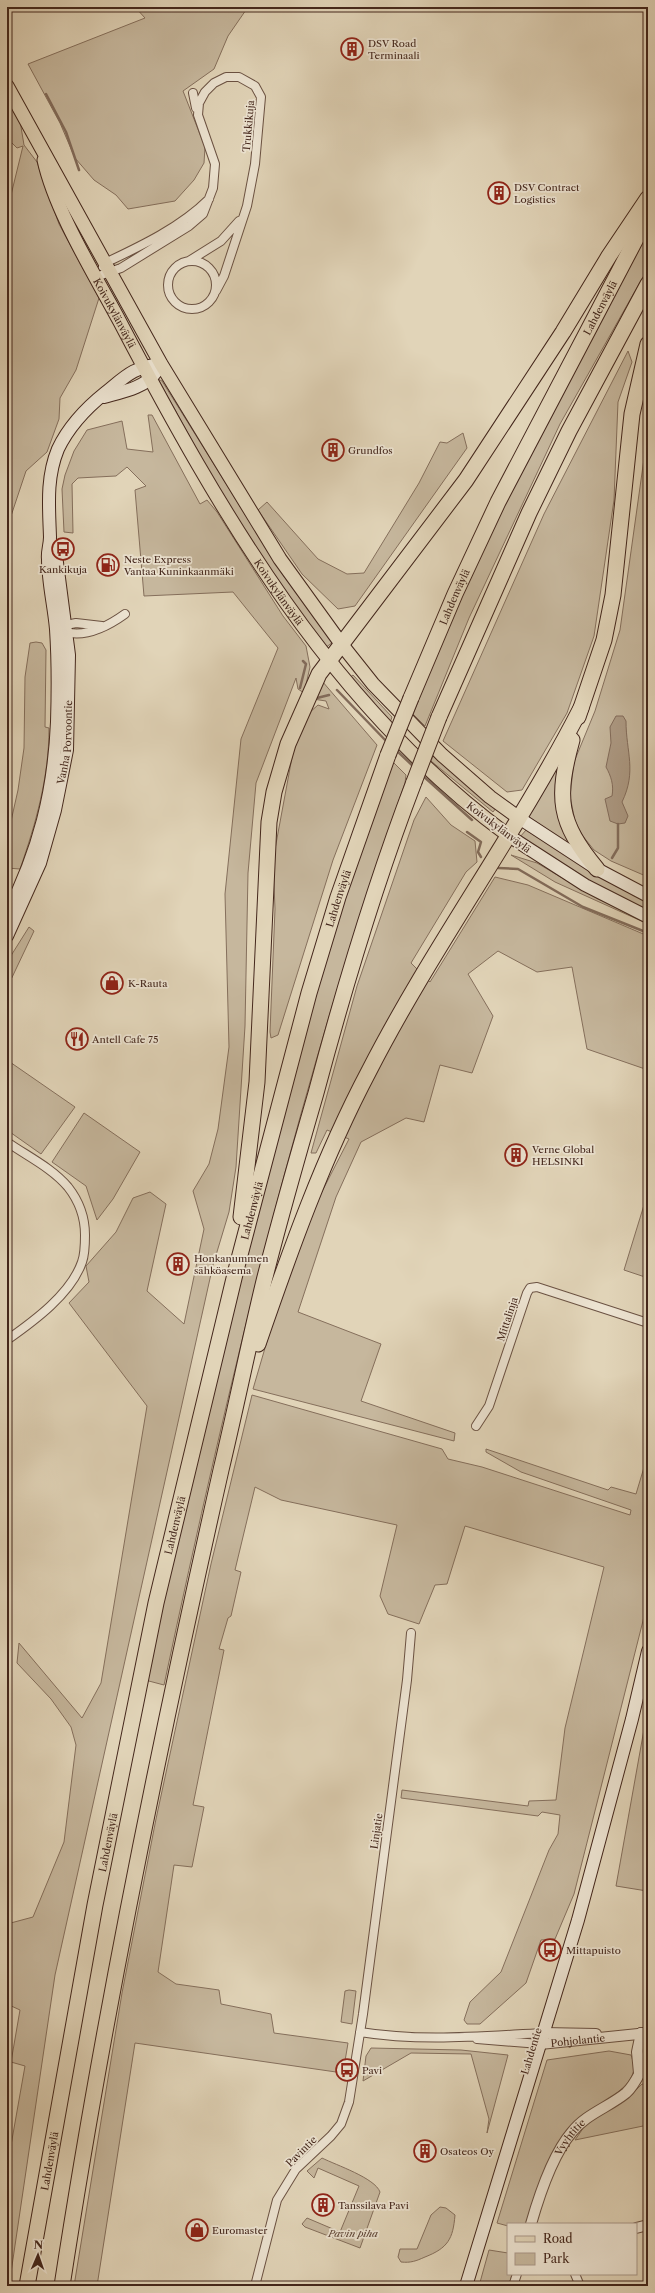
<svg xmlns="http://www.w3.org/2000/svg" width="655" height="2293" font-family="'Libre Caslon Text',serif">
<rect width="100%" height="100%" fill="#e1d4b8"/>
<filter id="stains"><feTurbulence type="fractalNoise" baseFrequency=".005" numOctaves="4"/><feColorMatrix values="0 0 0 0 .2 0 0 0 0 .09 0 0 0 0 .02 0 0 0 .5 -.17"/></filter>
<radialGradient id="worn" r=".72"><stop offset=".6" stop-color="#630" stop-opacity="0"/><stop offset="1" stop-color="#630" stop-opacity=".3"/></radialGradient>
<path fill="#c6b79d" stroke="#856f5c" d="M135,7H248L228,36L214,69L183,91L205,147L204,163L194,180L175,201L128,209L116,195L94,180L75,158L60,123L28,64L145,18Z
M7,97L20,121L24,145L37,162L59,224L99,298L76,370L60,398L59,419L47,452L26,471L11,516L7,517V197L11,195L23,146L17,148L10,141Z
M648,227V268L560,424L469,618L425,726L413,714L454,611L506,498Z
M628,351L632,362L618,402L614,500L594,636L567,713L522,790L507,792L443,741L544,514Z
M158,379L162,381L283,575L333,642L325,648L265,563L207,468Z
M148,415H152L200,504L207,500L217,512L283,616L306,646L310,667L304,693L298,689L296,678L256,783L248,873L245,1026L236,1167L229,1212L213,1265L55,1975L9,2286H7V2168L25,2066L11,2062L20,2010L7,2004V1924L33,1917L64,1842L76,1745L71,1727L51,1699L17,1663L19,1643L82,1718L101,1683L147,1406L69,1303L89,1282L86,1266L116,1232L133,1198L150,1192L166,1204L147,1291L184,1324L204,1229L193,1191L209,1164L218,1129L229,1047L225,894L241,739L278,648L233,592L144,596L135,490L146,486L127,467L116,476L78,478L72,484L73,533L64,532L62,489L65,475L74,451L87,430L122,421L127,449L153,452Z
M648,430V877L611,861L594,850L582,835L575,821L570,796L574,762L595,711L620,630Z
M463,433L467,448L355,606L338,609L302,574L258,510L267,502L318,559L347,574L364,573L419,483L440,442L447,443Z
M36,642L42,643L46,650L45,727L49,728C49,777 36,823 20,869L7,868V839L18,790L24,748L25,677L30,643Z
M353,675L392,717L390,723L349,678Z
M322,681L377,745L333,860L278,1035L271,1038L270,1032L275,909L273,860L293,752L309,713L318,705L329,709L326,701L313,699Z
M562,755L572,846L526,815Z
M433,756L496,808L493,812L431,761Z
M393,762L406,775L405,783C301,1076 229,1380 164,1685L145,1680L195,1460L301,1045L350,882Z
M426,797L451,825L475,841L477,862L466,872L411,963L430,982L495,877L528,885L648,936V1070L587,1049L572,967L537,972L498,951L468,974L493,1016L472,1073L440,1065L424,1122L406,1118L361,1142L336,1197L298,1312L381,1344L361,1401L455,1433L454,1441L253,1389L277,1307L311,1213L349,1139L327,1130L316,1153H311L357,986L414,820Z
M526,830L605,880L648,903V911L599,887L520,837Z
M511,855L537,863L598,899L648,920V924L555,882Z
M29,927L34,931L7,988V962Z
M7,1060L75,1107L41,1154L7,1130Z
M84,1113L140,1152L113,1199L97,1220L86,1186L52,1162Z
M648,1192V1278L624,1270Z
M252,1395L442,1449L448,1459L482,1467L630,1515L631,1510L521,1472L486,1452V1449L608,1490L611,1487L636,1494L648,1454V1601L574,1894L555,1939L541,1940L526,1983L480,2024H467L464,2020L470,2002L501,1972L549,1850L558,1834L560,1815L542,1812L538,1816L401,1798L402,1790L528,1806L529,1801L556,1800L565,1728L604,1567L465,1526L447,1584L435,1585L419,1624L388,1614L380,1596L397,1525L281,1500L255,1487L235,1570L241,1572L231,1616L228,1618L219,1649L224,1650L193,1805L204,1807L192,1867L174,1865L158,1972L176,1984L219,1990L221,2004L271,2014L274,2033L348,2043L343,2073L135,2043L97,2286H74L122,1993L156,1819L211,1564Z
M648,1707V1887L647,1891L616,1886Z
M349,1990L356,1991L352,2024L341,2022L345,1991Z
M371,2048L461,2050L508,2055L487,2133L489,2119L471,2054L411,2053L363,2081L366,2056Z
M609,2051L631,2055C632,2058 634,2063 634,2067C634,2092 585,2110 569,2127C550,2150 534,2195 526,2224H508V2226L497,2223L547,2060Z
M642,2084H648V2125L575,2140L586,2124L629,2097Z
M322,2158C336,2165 375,2178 380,2192L360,2248L305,2227L302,2224L307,2218L340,2232L359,2186L318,2168L314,2178L307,2171Z
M440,2207L446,2208L455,2215C453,2239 448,2248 425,2257C416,2261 411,2263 401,2262L398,2257L400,2249H417L431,2215Z
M489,2250L508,2253V2274H512L509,2286H479Z"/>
<path fill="#ac9983" stroke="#826b5a" d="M616,716H623L626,721C626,752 637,771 622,802L628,816L625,823L618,824L610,821L605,799L612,796C614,785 611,776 606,767L611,743L610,727Z"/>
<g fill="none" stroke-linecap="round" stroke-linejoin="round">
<path stroke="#826b5a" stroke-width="2.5" d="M46,94L66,132L79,170
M300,688L306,664L303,661
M337,690L388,743
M317,698L329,695
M396,750L414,767
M422,775L472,820
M467,832L481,842L478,852L481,857
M612,858L618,848V824
M498,868L518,869L583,907L648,933"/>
<g stroke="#6b5243" stroke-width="10">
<path id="minor" d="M193,93L196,108
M168 285a24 24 0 1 1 48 0a24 24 0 1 1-48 0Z
M189,261L221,241L239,221
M103,267L105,263C141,246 181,227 209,199
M96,277L121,268L189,226L203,214L213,188L215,164L198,115L199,103L205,92L214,83L226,77H239L255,86L261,97L255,164L247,206L224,276L216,291
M61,626L76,623L102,626
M62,631C84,639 107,627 125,614
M7,1142C27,1156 52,1168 68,1187C79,1201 85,1217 85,1235C85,1243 85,1254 82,1262C71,1294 34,1321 7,1340
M476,1426L489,1406L527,1293L530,1288L537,1287L648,1323
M360,2032C421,2042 482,2036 543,2033
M477,2039L540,2044
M575,2274L580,2286
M255,2286L277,2200L296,2169L331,2136L341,2124L349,2102L363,2014L407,1680L411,1633
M513,2286L517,2274"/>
</g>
<g stroke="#6b5243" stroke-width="12">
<g id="tertiary">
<path d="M543,2033L596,2034"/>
<path id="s1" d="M540,2044L648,2033"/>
<path d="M639,2073L637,2052L641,2033"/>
<path id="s2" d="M531,2224C539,2196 553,2154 572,2132C586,2114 609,2107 626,2093C634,2086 638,2076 643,2067C649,2054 649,2045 641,2033"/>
<path d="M636,2228L648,2225"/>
</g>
</g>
<g stroke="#44271c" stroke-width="14">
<g id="secondary">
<path d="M104,397C122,392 145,388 156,372"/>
<path d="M519,818L597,869L648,896"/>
<path d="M509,836L585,885L648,917"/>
<path d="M7,914C39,851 54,792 57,722C58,691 58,659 56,629C54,606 48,582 48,559C47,552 50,545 50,537C49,507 46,478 58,449C69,426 85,409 105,393C126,376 133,367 161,364"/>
<path id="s3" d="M7,936L40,863L55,810L67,750L69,655L56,555L50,541"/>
<path d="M466,2286L578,1920L632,1719L648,1651"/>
</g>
</g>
<g stroke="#44271c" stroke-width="15">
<g id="primary">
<path d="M7,86L161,364L280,559L342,645L373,684L442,755L490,797L519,818"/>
<path id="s4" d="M44,160C55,211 95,275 120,322C220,513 332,707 509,836"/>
</g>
</g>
<g stroke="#44271c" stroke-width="17">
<g id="motorway">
<path id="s5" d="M411,698L455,594L498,502L648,216"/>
<path d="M439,717L529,513L569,431L648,284"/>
<path d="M578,717L604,640L613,595L632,414L648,344"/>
<path d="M572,740C556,798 558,822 597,869"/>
<path d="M241,1217L257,1082L269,822L274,792L288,744L319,674L466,480L563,332L609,256L648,198"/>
<path d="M258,1344C290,1251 323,1158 369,1071C433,946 517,833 581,708"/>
<path id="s6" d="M27,2286L95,1905L156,1603L236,1270L309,993L338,897L388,755"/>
<path d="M62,2286C104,2012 160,1740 221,1470C236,1407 249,1343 264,1281C280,1218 298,1155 316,1093C344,988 375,884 414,782"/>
</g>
</g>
<use href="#minor" stroke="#ece3d1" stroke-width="8"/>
<use href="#tertiary" stroke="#ece3d1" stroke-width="10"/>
<use href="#secondary" stroke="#ece3d1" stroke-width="12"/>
<use href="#primary" stroke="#e1d4b8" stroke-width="13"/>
<use href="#motorway" stroke="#e1d4b8" stroke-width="15"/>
<g stroke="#44271c" stroke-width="17" stroke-linecap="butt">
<path id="motorway-bridge" d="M388,755L411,698
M414,782L439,717"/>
</g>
<use href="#motorway-bridge" stroke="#e1d4b8" stroke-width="15"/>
</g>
<defs>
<g id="building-ring" transform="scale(1.15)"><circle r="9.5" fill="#ece3d1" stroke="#8f2418" stroke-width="1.5"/><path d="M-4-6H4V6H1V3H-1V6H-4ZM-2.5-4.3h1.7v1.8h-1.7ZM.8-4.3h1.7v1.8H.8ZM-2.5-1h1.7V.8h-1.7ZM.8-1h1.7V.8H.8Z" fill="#8f2418"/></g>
<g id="bus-ring" transform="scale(1.15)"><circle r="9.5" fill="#ece3d1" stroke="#8f2418" stroke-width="1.5"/><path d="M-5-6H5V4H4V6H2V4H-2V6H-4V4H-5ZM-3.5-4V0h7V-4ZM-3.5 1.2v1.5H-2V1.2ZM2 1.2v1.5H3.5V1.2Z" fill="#8f2418"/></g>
<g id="fuel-ring" transform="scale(1.15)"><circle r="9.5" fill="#ece3d1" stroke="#8f2418" stroke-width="1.5"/><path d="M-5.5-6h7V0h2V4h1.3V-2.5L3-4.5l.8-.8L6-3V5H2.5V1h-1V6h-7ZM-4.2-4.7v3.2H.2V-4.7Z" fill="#8f2418"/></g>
<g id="shop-ring" transform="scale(1.15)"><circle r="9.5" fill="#ece3d1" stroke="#8f2418" stroke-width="1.5"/><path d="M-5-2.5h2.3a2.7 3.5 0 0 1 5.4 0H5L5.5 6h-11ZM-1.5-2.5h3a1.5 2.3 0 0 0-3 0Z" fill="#8f2418"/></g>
<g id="restaurant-ring" transform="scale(1.15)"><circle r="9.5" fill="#ece3d1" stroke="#8f2418" stroke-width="1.5"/><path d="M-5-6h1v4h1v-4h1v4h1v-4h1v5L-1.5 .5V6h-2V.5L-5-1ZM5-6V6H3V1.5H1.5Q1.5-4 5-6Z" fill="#8f2418"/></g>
</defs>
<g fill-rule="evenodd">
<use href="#building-ring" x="352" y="49"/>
<use href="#building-ring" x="499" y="193"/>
<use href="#building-ring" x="333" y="450"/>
<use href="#bus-ring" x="63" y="549"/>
<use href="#fuel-ring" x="108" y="565"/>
<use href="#shop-ring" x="112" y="983"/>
<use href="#restaurant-ring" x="77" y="1039"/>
<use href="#building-ring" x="516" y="1155"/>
<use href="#building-ring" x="178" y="1264"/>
<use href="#bus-ring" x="550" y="1950"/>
<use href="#bus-ring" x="347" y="2070"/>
<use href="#building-ring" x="425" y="2151"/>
<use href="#building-ring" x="323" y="2205"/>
<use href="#shop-ring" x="197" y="2230"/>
</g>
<g text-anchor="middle" stroke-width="3.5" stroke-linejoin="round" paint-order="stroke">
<g font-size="10" fill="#44271c" stroke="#ece3d1" text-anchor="start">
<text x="368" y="47">DSV Road<tspan x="368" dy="12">Terminaali</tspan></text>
<text x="514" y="191">DSV Contract<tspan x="514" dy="12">Logistics</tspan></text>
<text x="348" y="454">Grundfos</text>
<text x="124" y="563">Neste Express<tspan x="124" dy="12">Vantaa Kuninkaanmäki</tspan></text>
<text x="63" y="573" text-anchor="middle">Kankikuja</text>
<text x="128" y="987">K-Rauta</text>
<text x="92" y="1043">Antell Cafe 75</text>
<text x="532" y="1153">Verne Global<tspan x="532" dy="12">HELSINKI</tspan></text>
<text x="194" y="1262">Honkanummen<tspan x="194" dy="12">sähköasema</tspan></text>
<text x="566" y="1954">Mittapuisto</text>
<text x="362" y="2074">Pavi</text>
<text x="440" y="2155">Osateos Oy</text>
<text x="338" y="2209">Tanssilava Pavi</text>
<text x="212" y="2234">Euromaster</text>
</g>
<g font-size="10" fill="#44271c" stroke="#ece3d1">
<text transform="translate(248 126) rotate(-85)" y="4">Trukkikuja</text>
<text dy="4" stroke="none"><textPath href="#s5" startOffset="434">Lahdenväylä</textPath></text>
<text dy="4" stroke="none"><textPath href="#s4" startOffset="169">Koivukylänväylä</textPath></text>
<text dy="4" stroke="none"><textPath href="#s4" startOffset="493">Koivukylänväylä</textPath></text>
<text dy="4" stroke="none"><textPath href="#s5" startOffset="110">Lahdenväylä</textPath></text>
<text dy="4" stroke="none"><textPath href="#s3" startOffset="204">Vanha Porvoontie</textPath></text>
<text transform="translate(499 827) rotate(37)" y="4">Koivukylänväylä</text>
<text dy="4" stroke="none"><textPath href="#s6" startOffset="1423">Lahdenväylä</textPath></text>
<text dy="4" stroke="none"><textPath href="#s6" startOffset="1099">Lahdenväylä</textPath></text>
<text transform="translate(507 1319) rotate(-72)" y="4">Mittalinja</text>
<text dy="4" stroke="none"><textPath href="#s6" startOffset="775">Lahdenväylä</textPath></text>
<text transform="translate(376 1831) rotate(-82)" y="4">Linjatie</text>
<text dy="4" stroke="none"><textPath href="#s6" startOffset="451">Lahdenväylä</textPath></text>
<text dy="4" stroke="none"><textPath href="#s1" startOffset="38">Pohjolantie</textPath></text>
<text transform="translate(531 2051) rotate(-73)" y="4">Lahdentie</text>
<text dy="4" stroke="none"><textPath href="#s2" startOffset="96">Vyyhtitie</textPath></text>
<text transform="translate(301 2151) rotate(-45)" y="4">Pavintie</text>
<text dy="4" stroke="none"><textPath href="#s6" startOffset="127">Lahdenväylä</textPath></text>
</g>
<g font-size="10" font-style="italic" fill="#5e4436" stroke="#ece3d1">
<text x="353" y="2237">Pavin piha</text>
</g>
</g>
<rect width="655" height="2293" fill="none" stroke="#e1d4b8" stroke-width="24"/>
<rect x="8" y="8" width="639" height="2277" fill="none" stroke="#44271c" stroke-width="2"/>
<rect x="12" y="12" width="631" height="2269" fill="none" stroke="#44271c"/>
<rect x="507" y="2223" width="130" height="52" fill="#ece3d1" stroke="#a99889"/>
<rect x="515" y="2236" width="20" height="6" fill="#e1d4b8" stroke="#a99889"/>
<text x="543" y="2243" font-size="12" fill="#44271c">Road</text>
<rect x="515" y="2253" width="20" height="12" fill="#c6b79d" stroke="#a99889"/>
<text x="543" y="2263" font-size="12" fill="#44271c">Park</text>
<g transform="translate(38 2255) rotate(2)" stroke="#ece3d1" stroke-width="3" paint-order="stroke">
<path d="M0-3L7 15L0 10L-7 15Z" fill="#44271c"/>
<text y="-6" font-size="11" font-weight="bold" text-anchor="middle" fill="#44271c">N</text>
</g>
<rect width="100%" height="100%" filter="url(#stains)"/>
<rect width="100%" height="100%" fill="url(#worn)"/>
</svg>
